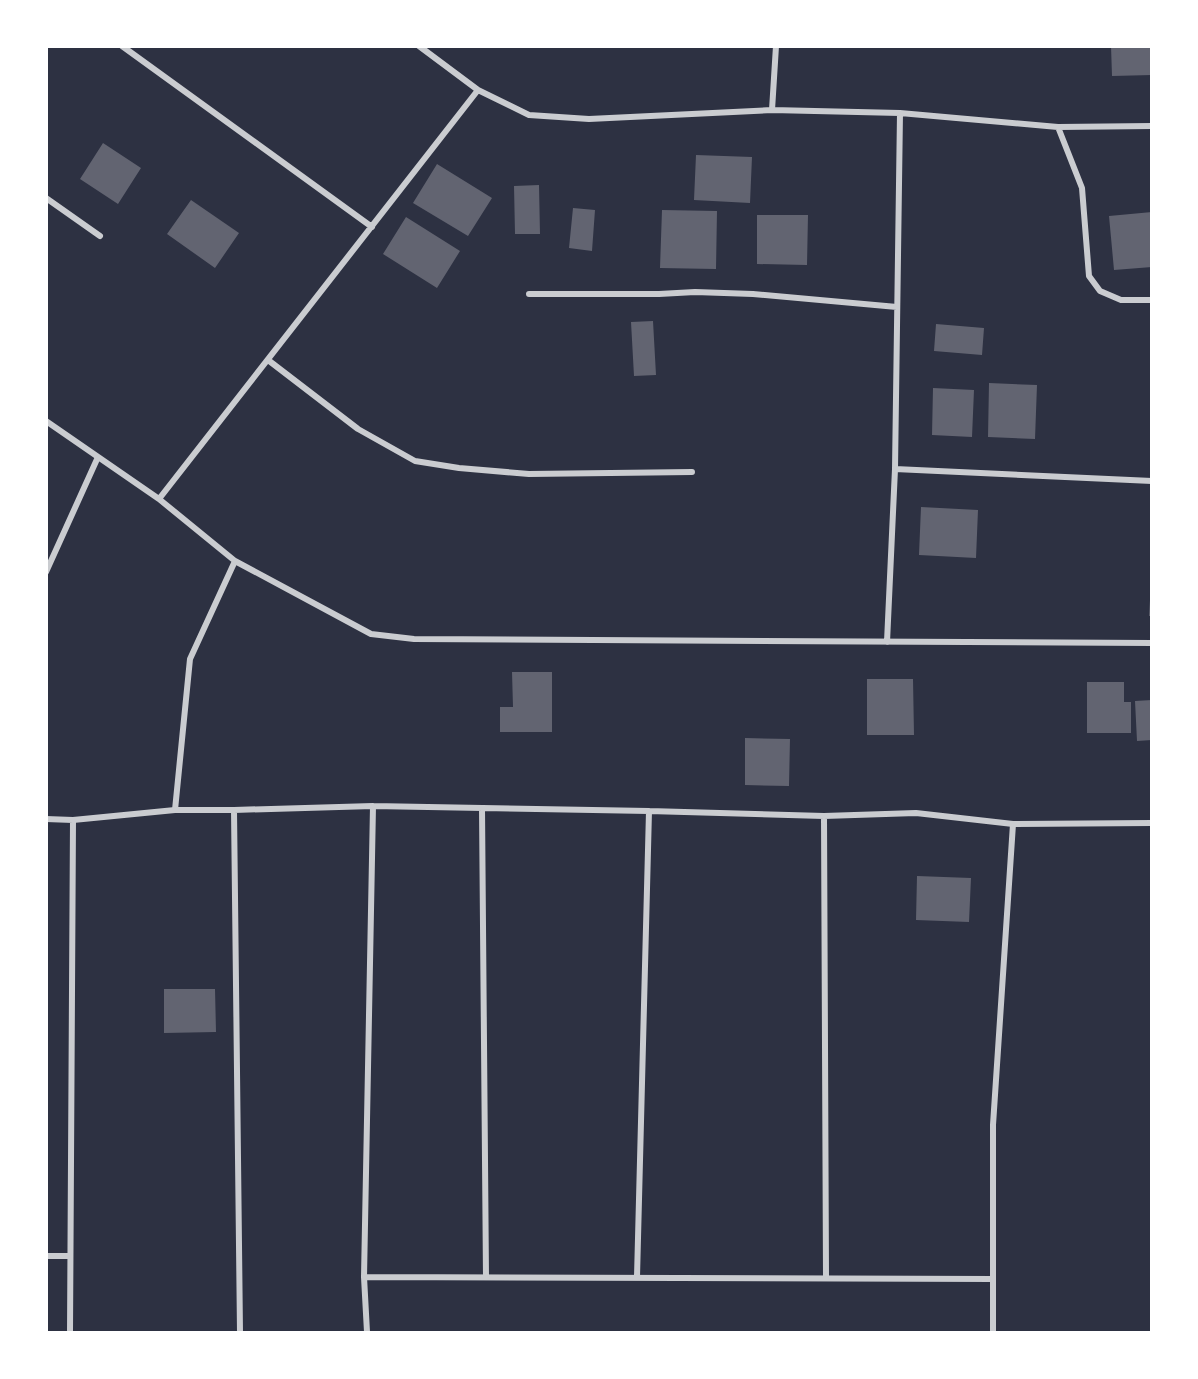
<svg xmlns="http://www.w3.org/2000/svg" width="1198" height="1379" font-family="Signika,sans-serif">
<rect width="100%" height="100%" fill="#2d3142"/>
<path fill="#626471" d="M1111,46H1152V75L1112,76Z
M103,143L141,168L118,204L80,179Z
M696,155L752,157L750,203L694,200Z
M437,164L492,198L468,236L413,203Z
M539,185L540,234H515L514,186Z
M191,200L239,233L215,268L167,234Z
M573,208L595,210L592,251L569,248Z
M662,210L717,211L716,269L660,268Z
M1152,212V267L1114,270L1109,216Z
M757,215H808L807,265L757,264Z
M406,217L460,251L437,288L383,254Z
M653,321L656,375L634,376L631,322Z
M936,324L984,328L982,355L934,351Z
M989,383L1037,385L1035,439L988,437Z
M933,388L974,390L972,437L932,435Z
M921,507L978,510L976,558L919,555Z
M1150,600L1152,601V616H1149Z
M512,672H552V732H500V707H513Z
M867,679H913L914,735H867Z
M1087,682H1124V702H1131V733H1087Z
M1152,700V740L1137,741L1135,701Z
M745,738L790,739L789,786L745,785Z
M917,876L971,878L969,922L916,920Z
M164,989H215L216,1032L164,1033Z"/>
<g fill="none" stroke-linecap="round" stroke-linejoin="round">
<path stroke="#caccd0" stroke-width="6" d="M122,46L372,227
M419,46L478,90L529,115L589,119L772,110L900,113L1058,127L1152,126
M772,110L776,46
M1058,127L1082,188L1089,276L1100,291L1121,300H1152
M46,198L100,236
M529,294H659L695,292L753,294L897,307
M268,360L358,429L415,461L459,468L529,474L692,472
M46,421L159,499L235,561L371,634L414,639L1152,643
M895,469L1152,481
M159,499L478,90
M46,572L98,457
M887,642L895,469L900,113
M482,808L486,1277
M175,810L190,659L235,561
M234,810L373,806L649,811L824,816L916,813L1013,824L1152,823
M824,816L826,1277
M46,819L73,820L175,810H234L240,1332
M46,1256H70
M364,1277L993,1279
M637,1277L649,811
M70,1332L73,820
M367,1332L364,1277L373,806
M993,1332V1125L1013,824"/>
</g>
<rect width="1198" height="1379" fill="none" stroke="#ffffff" stroke-width="96"/>
</svg>
